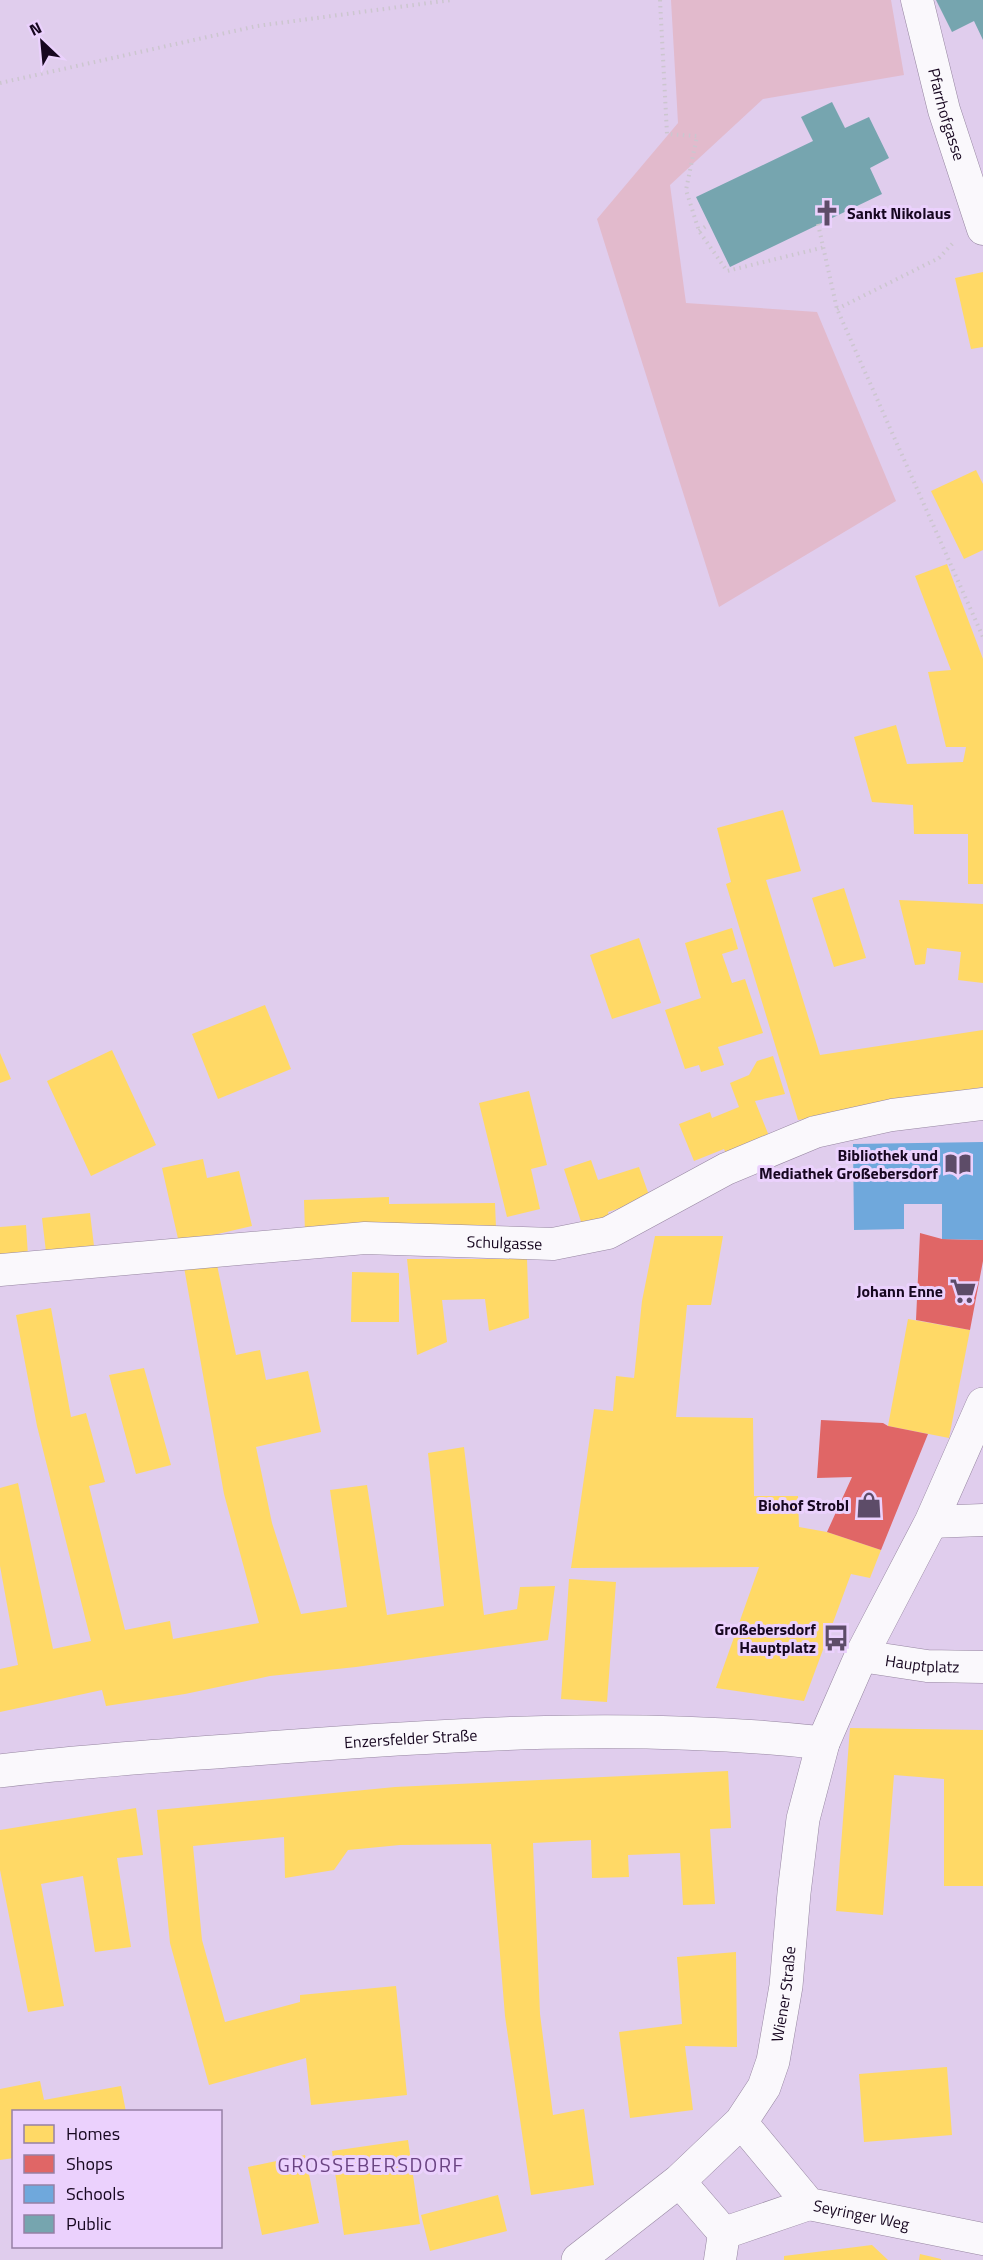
<svg xmlns="http://www.w3.org/2000/svg" width="983" height="2260" font-family="'Titillium Web',sans-serif">
<rect width="100%" height="100%" fill="#e0cded"/>
<path fill="#e2bacc" d="M671,0H891L904,75L763,99L670,185L686,303L817,312L896,501L719,607L597,219L678,123Z"/>
<path fill="#ffd966" d="M983,272V347L971,349L955,278Z
M976,470L983,484V550L964,559L931,491Z
M947,564L983,659V884H968V834H914L913,805L872,802L854,737L896,725L907,764L963,762L966,747H946L928,672L951,670L915,576Z
M783,810L801,871L766,880L820,1055L983,1030V1087L798,1120L726,884L731,882L717,828Z
M844,888L866,958L834,967L812,898Z
M899,900L983,904V983L958,980L961,952L927,948L925,964L915,965Z
M732,928L738,949L722,954L732,983L745,979L763,1033L718,1047L724,1065L701,1072L699,1065L685,1069L665,1010L701,998L685,943Z
M639,938L661,1003L612,1019L590,955Z
M265,1005L291,1069L218,1099L192,1034Z
M112,1050L156,1145L91,1176L47,1081Z
M0,1053L11,1079L0,1083Z
M773,1056L785,1094L755,1101L771,1141L728,1158L724,1149L694,1161L679,1124L710,1112L712,1118L739,1107L730,1083L749,1075L757,1061Z
M529,1091L547,1165L531,1169L540,1209L507,1217L479,1103Z
M203,1159L207,1178L239,1171L252,1226L179,1243L162,1168Z
M591,1160L598,1180L639,1167L650,1198L608,1212L611,1223L584,1231L564,1169Z
M389,1197V1204L495,1203L496,1228L305,1233L304,1200Z
M90,1213L94,1246L46,1252L42,1218Z
M26,1225L28,1256L0,1259V1227Z
M655,1236H723L711,1305H687L676,1417L753,1418L754,1496H798L799,1527L827,1532L881,1550L870,1578L851,1574L804,1701L716,1688L759,1567L571,1568L594,1409L613,1411L616,1376L634,1378L642,1301Z
M407,1259H527L529,1318L489,1331L485,1299L442,1300L447,1342L417,1355Z
M217,1265L236,1355L260,1350L266,1380L308,1371L321,1432L256,1447L272,1523L301,1614L347,1607L330,1490L367,1485L387,1615L444,1606L428,1453L464,1447L484,1615L517,1609L520,1587L555,1586L548,1640L356,1667L270,1676L185,1694L106,1706L102,1690L0,1712V1669L18,1665L0,1566V1488L18,1483L53,1649L91,1641L37,1426L16,1315L51,1308L71,1417L86,1413L105,1482L89,1486L125,1630L170,1621L173,1639L259,1623L224,1494L184,1267Z
M352,1272L399,1273V1322H351Z
M908,1319L970,1330L949,1438L888,1426Z
M144,1368L171,1465L136,1474L109,1375Z
M569,1579L616,1582L607,1702L561,1699Z
M850,1728L983,1730V1886H944V1779L894,1775L883,1915L836,1911Z
M728,1771L731,1828L710,1829L715,1904L683,1905L680,1853L628,1855L629,1877L592,1878L591,1840L533,1843L540,2014L553,2115L584,2109L594,2185L531,2195L505,2016L491,1844L400,1845L348,1850L334,1870L285,1878L284,1837L193,1846L202,1940L225,2022L300,2002V1995L396,1986L407,2095L311,2105L306,2058L209,2085L170,1943L157,1810L395,1787Z
M136,1808L143,1855L117,1858L131,1947L95,1952L83,1876L41,1884L64,2006L28,2012L0,1870V1830Z
M736,1952L737,2047L685,2046L693,2110L630,2118L619,2032L682,2024L677,1957Z
M947,2067L952,2135L864,2142L859,2074Z
M40,2081L44,2100L121,2086L126,2112H14V2158L0,2160V2089Z
M408,2140L420,2224L344,2235L332,2151Z
M305,2155L319,2223L262,2235L248,2167Z
M498,2195L507,2231L430,2251L421,2215Z
M872,2245L888,2260H784V2256Z
M920,2254L941,2259V2260H919Z"/>
<path fill="#e06666" d="M920,1233L942,1239L983,1240V1261L970,1330L916,1320Z
M821,1420L883,1423L888,1426L928,1434L881,1550L827,1532L852,1477L817,1478Z"/>
<path fill="#6fa8dc" d="M983,1142V1240L942,1239V1204H904V1229L854,1230L853,1144Z"/>
<path fill="#76a5af" d="M936,0H983V40L974,21L952,32Z
M832,102L845,128L869,117L889,158L870,168L882,194L730,267L696,197L813,141L801,117Z"/>
<g fill="none" stroke-linecap="round" stroke-linejoin="round">
<g stroke="#9686a1" stroke-width="33">
<g id="minor">
<path id="s1" d="M917,0L944,110L983,229"/>
<path id="s2" d="M0,1270L365,1238L553,1244L608,1233L726,1169L815,1132L892,1115L983,1104"/>
<path d="M931,1522L983,1520"/>
<path id="s3" d="M861,1656L927,1666L983,1667"/>
<path id="s4" d="M741,2122L809,2204L983,2239"/>
<path d="M679,2181L724,2233L720,2260"/>
<path d="M724,2233L809,2204"/>
</g>
</g>
<g stroke="#9686a1" stroke-width="34">
<g id="tertiary">
<path id="s5" d="M0,1771C88,1760 178,1755 267,1748C452,1734 638,1722 823,1743"/>
<path id="s6" d="M578,2260L679,2181L741,2122L764,2087L773,2061L786,1986L794,1893L803,1819L823,1743L861,1656L931,1522L983,1404"/>
</g>
</g>
<path stroke="#ccc6cf" stroke-width="4" stroke-dasharray="1.5 4.5" stroke-linecap="butt" d="M660,0L667,134L697,136L686,190L699,231L727,271L825,247
M0,83L257,26L451,0
M818,224L837,309L983,637
M699,231L709,224
M837,309L939,258L953,243"/>
<use href="#minor" stroke="#faf8fc" stroke-width="32"/>
<use href="#tertiary" stroke="#faf8fc" stroke-width="33"/>
</g>
<defs>
<g id="church-bare" transform="scale(2.07)"><path d="M-1.2-6h2.4v3.5h3.3v2.4h-3.3V6h-2.4V-.1h-3.3v-2.4h3.3Z" fill="#5d4c68" stroke="#ebd1fd" stroke-width="2.5" paint-order="stroke"/></g>
<g id="library-bare" transform="scale(2.07)"><path d="M-6-4Q-3-5.5-.7-3.5V5Q-3 3-6 4ZM6-4Q3-5.5 .7-3.5V5Q3 3 6 4Z" fill="#5d4c68" stroke="#ebd1fd" stroke-width="2.5" paint-order="stroke"/></g>
<g id="supermarket-bare" transform="scale(2.07)"><path d="M-6-5.5h2.5l.6 2H6L4.5 2H-2.5L-4.4-4H-6ZM-1.5 3.2a1.3 1.3 0 1 0 .1 0ZM3 3.2a1.3 1.3 0 1 0 .1 0Z" fill="#5d4c68" stroke="#ebd1fd" stroke-width="2.5" paint-order="stroke"/></g>
<g id="shop-bare" transform="scale(2.07)"><path d="M-5-2.5h2.3a2.7 3.5 0 0 1 5.4 0H5L5.5 6h-11ZM-1.5-2.5h3a1.5 2.3 0 0 0-3 0Z" fill="#5d4c68" stroke="#ebd1fd" stroke-width="2.5" paint-order="stroke"/></g>
<g id="bus-bare" transform="scale(2.07)"><path d="M-5-6H5V4H4V6H2V4H-2V6H-4V4H-5ZM-3.5-4V0h7V-4ZM-3.5 1.2v1.5H-2V1.2ZM2 1.2v1.5H3.5V1.2Z" fill="#5d4c68" stroke="#ebd1fd" stroke-width="2.5" paint-order="stroke"/></g>
</defs>
<g fill-rule="evenodd">
<use href="#church-bare" x="827" y="213"/>
<use href="#library-bare" x="958" y="1164"/>
<use href="#supermarket-bare" x="963" y="1291"/>
<use href="#shop-bare" x="869" y="1505"/>
<use href="#bus-bare" x="836" y="1638"/>
</g>
<g text-anchor="middle" stroke-width="6" stroke-linejoin="round" paint-order="stroke">
<g font-size="16" fill="#170720" stroke="#ebd1fd">
<text dy="6" stroke="none"><textPath href="#s1" startOffset="118">Pfarrhofgasse</textPath></text>
<text dy="6" stroke="none"><textPath href="#s2" startOffset="506">Schulgasse</textPath></text>
<text dy="6" stroke="none"><textPath href="#s3" startOffset="62">Hauptplatz</textPath></text>
<text dy="6" stroke="none"><textPath href="#s5" startOffset="412">Enzersfelder Straße</textPath></text>
<text dy="6" stroke="none"><textPath href="#s6" startOffset="351">Wiener Straße</textPath></text>
<text dy="6" stroke="none"><textPath href="#s4" startOffset="160">Seyringer Weg</textPath></text>
</g>
<g font-size="16" font-weight="bold" fill="#170720" stroke="#ebd1fd" text-anchor="end">
<text x="847" y="219" text-anchor="start">Sankt Nikolaus</text>
<text x="938" y="1161">Bibliothek und<tspan x="938" dy="18">Mediathek Großebersdorf</tspan></text>
<text x="943" y="1297">Johann Enne</text>
<text x="849" y="1511">Biohof Strobl</text>
<text x="816" y="1635">Großebersdorf<tspan x="816" dy="18">Hauptplatz</tspan></text>
</g>
<g font-size="20" letter-spacing="1.5" fill="#6a4382" stroke="#ebd1fd">
<text x="371" y="2172">GROSSEBERSDORF</text>
</g>
</g>
<rect x="12" y="2110" width="210" height="138" fill="#ebd1fd" stroke="#9680a5" stroke-width="1.5"/>
<rect x="24" y="2125" width="30" height="18" fill="#ffd966" stroke="#9680a5" stroke-width="1.5"/>
<text x="66" y="2140" font-size="18" fill="#170720">Homes</text>
<rect x="24" y="2155" width="30" height="18" fill="#e06666" stroke="#9680a5" stroke-width="1.5"/>
<text x="66" y="2170" font-size="18" fill="#170720">Shops</text>
<rect x="24" y="2185" width="30" height="18" fill="#6fa8dc" stroke="#9680a5" stroke-width="1.5"/>
<text x="66" y="2200" font-size="18" fill="#170720">Schools</text>
<rect x="24" y="2215" width="30" height="18" fill="#76a5af" stroke="#9680a5" stroke-width="1.5"/>
<text x="66" y="2230" font-size="18" fill="#170720">Public</text>
<g transform="translate(42 42) rotate(334)" stroke="#ebd1fd" stroke-width="4.5" paint-order="stroke">
<path d="M0-4.5L10 22L0 15L-10 22Z" fill="#170720"/>
<text y="-9" font-size="16" font-weight="bold" text-anchor="middle" fill="#170720">N</text>
</g>
</svg>
